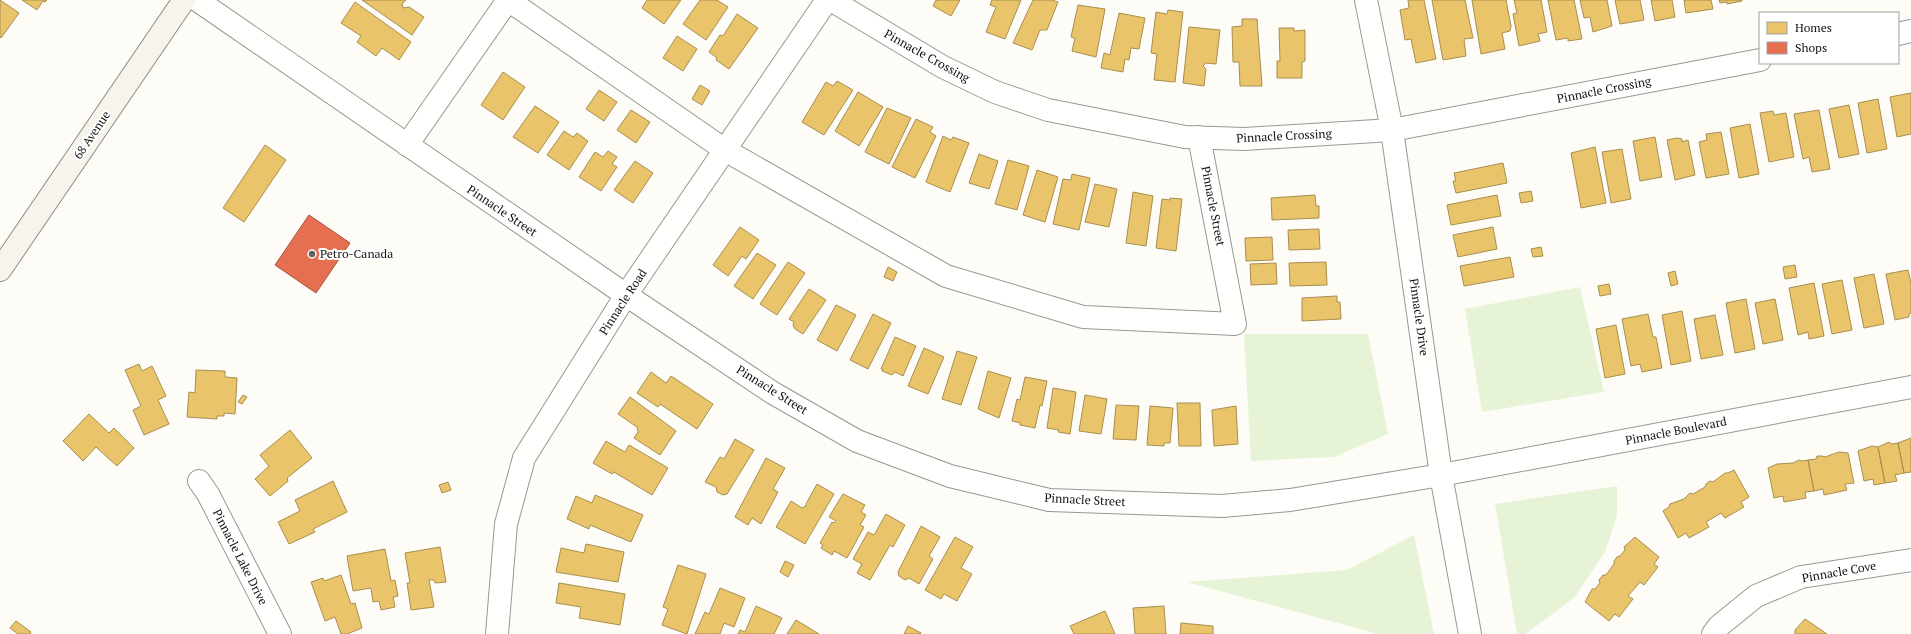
<svg xmlns="http://www.w3.org/2000/svg" width="1911" height="634" font-family="'PT Serif',serif">
<rect width="100%" height="100%" fill="#fdfcf7"/>
<path fill="#e7f3d7" d="M1580,287L1604,392L1482,412L1465,309Z
M1244,334H1368L1388,434L1334,457L1251,461Z
M1617,486V516L1605,552L1574,598L1525,634H1517L1495,504Z
M1414,535L1434,634H1378L1187,582L1347,570Z"/>
<path fill="#e9c46a" stroke="#a88e4f" d="M0,0L19,13L1,38L0,37Z
M22,0H47L45,2L43,1L37,10Z
M362,0H406L402,4L403,8L409,7L424,17L412,35Z
M647,0H681L664,24L642,8Z
M700,0H717L728,7L706,40L683,24Z
M936,0H960L951,16L933,6Z
M992,0H1021L1005,39L986,32L996,7L990,5Z
M1033,0H1052L1058,2L1047,30H1040L1032,50L1013,43Z
M1408,0H1424L1436,59L1416,63L1411,39L1405,40L1400,10L1409,8Z
M1432,0H1465L1473,38L1464,39L1466,56L1443,60Z
M1472,0H1506L1511,26L1510,31L1502,33L1505,49L1481,54Z
M1514,0H1541L1547,32L1538,34L1540,41L1519,46L1513,14L1517,13Z
M1548,0H1574L1582,39L1568,41V38L1556,40Z
M1580,0H1607L1612,26L1593,32L1590,17L1584,18Z
M1615,0H1640L1644,20L1620,24Z
M1651,0H1672L1675,17L1655,21Z
M1684,0H1711L1713,9L1686,13Z
M1719,0H1742V1L1727,4V2L1720,3Z
M355,2L411,42L399,60L382,48L376,56L357,42L361,36L341,23Z
M1078,5L1105,9L1096,57L1072,51L1075,38L1071,37Z
M1168,10L1183,12L1175,82L1154,80L1157,54L1151,53L1156,12L1167,14Z
M1119,13L1145,18L1139,49L1131,48L1129,60L1125,59L1123,72L1101,68L1104,53L1110,55Z
M737,14L758,28L729,69L716,60L717,58L709,52L720,35L723,36Z
M1242,19H1257L1262,86H1240L1239,62H1233L1232,27L1242,26Z
M1189,27L1220,30L1216,64L1206,63L1203,66L1206,69L1204,86L1183,83Z
M1279,28H1294V31L1305,30V61L1302,62V78H1277V61H1280Z
M677,36L697,49L683,71L663,58Z
M503,72L525,87L503,120L481,105Z
M837,81L853,90L824,135L802,122L826,82L833,86Z
M700,85L710,91L702,105L692,99Z
M599,90L617,102L604,121L586,109Z
M858,92L883,107L859,146L835,131Z
M1911,93V134L1897,137L1890,97Z
M1878,99L1887,149L1867,153L1858,103Z
M1849,105L1859,154L1839,158L1829,109Z
M535,106L559,122L538,153L513,137Z
M887,108L911,118L889,164L865,152Z
M631,110L650,122L636,143L617,130Z
M1819,110L1830,169L1812,172L1809,157L1803,159L1794,114Z
M1773,111L1774,115L1786,113L1794,157L1769,162L1760,113Z
M916,119L933,127L930,132L936,136L915,178L892,167Z
M1750,124L1759,174L1739,178L1730,128Z
M564,131L573,137L577,133L588,141L569,170L547,155Z
M1721,132L1729,174L1706,178L1699,142L1707,140L1706,134Z
M943,136L951,140L953,137L969,143L950,192L926,182Z
M1655,137L1662,177L1640,181L1633,141Z
M1677,138L1682,139V142L1688,140L1695,175L1675,180L1667,140Z
M265,145L286,160L244,222L223,208Z
M1595,147L1606,203L1581,208L1571,153Z
M1622,149L1631,199L1611,203L1602,152Z
M608,151L617,157L612,164L617,167L601,191L579,177L595,152L603,157Z
M979,154L998,161L989,189L969,183Z
M1008,160L1029,166L1017,210L995,204Z
M635,161L653,173L633,203L614,190Z
M1503,163L1507,183L1456,193L1453,181H1456L1454,173Z
M1037,170L1058,177L1045,222L1023,215Z
M1072,174L1090,178L1079,230L1053,224L1063,179L1071,180Z
M1095,184L1117,189L1109,227L1085,222Z
M1531,191L1533,201L1521,203L1519,193Z
M1133,192L1153,196L1146,246L1126,243Z
M1315,195L1316,206H1319V218L1272,220L1271,198Z
M1497,195L1501,216L1451,225L1447,205Z
M1170,198L1182,199L1176,251L1156,248L1162,199L1170,200Z
M740,227L759,240L746,259L742,256L728,276L713,265Z
M1493,227L1497,249L1458,257L1453,235Z
M1319,229L1320,249L1289,250L1288,230Z
M1272,237L1273,260L1246,261L1245,238Z
M1541,247L1543,256L1533,257L1531,249Z
M757,253L776,265L753,299L734,286Z
M1510,257L1514,277L1464,286L1460,266Z
M788,262L805,273L777,315L760,304Z
M1326,262L1327,285L1290,286L1289,263Z
M1276,263L1277,284L1251,285L1250,264Z
M1795,265L1797,277L1785,279L1783,267Z
M888,267L897,272L893,281L884,277Z
M1908,270L1911,283V313L1909,314V317L1895,320L1886,274Z
M1675,271L1678,284L1671,286L1668,273Z
M1874,274L1884,324L1864,328L1854,278Z
M1842,280L1852,330L1832,334L1822,284Z
M1814,283L1824,336L1809,339L1808,332L1798,335L1789,288Z
M1609,284L1611,294L1600,296L1598,286Z
M809,289L826,300L803,334L795,329L793,325L794,322L789,319Z
M1337,296V302H1340L1341,319L1302,321V298Z
M1746,299L1755,349L1735,353L1726,303Z
M1775,299L1783,340L1763,344L1755,303Z
M836,305L856,315L837,351L817,340Z
M1682,311L1691,361L1671,365L1662,315Z
M873,314L891,323L868,369L850,360Z
M1648,314L1653,337H1656L1662,368L1642,372L1640,364L1631,366L1622,319Z
M1715,315L1723,355L1701,359L1694,319Z
M1616,325L1625,374L1605,378L1596,329Z
M895,337L916,346L903,376L895,372L892,375L882,371L883,369H881Z
M924,348L944,357L928,394L908,386Z
M957,351L977,357L961,405L942,399Z
M139,364L142,371L152,366L166,396L158,400L169,424L144,435L133,410L141,406L125,370Z
M196,370L225,371V377L237,378L235,414L224,413V416H217V419L187,417L189,392L195,393Z
M988,371L1011,378L999,418L978,409Z
M651,372L666,383L671,376L713,404L697,429L660,404L658,407L637,393Z
M1025,377L1047,381L1042,406L1040,405L1035,428L1020,425V423L1012,421L1017,399L1020,400Z
M1053,388L1076,392L1070,434L1058,432L1059,430L1047,428Z
M243,395L247,397L242,404L238,402Z
M1085,395L1107,399L1101,434L1079,431Z
M630,397L676,431L660,455L634,438L638,432L637,427L618,414Z
M1177,403H1200L1201,446H1179Z
M1116,405L1139,406L1136,440L1113,439Z
M1150,406L1173,408L1170,443H1164V446L1147,445Z
M1236,406L1238,444L1214,446L1212,410Z
M89,414L109,433L114,428L134,448L117,466L96,447L83,461L63,441Z
M290,430L312,458L287,478L288,481L270,496L255,479L269,466L260,455Z
M1911,438V472L1904,473L1898,443Z
M735,439L754,450L727,494L723,495L717,492L716,487L705,482L720,457L724,459Z
M606,441L625,452L629,445L668,468L652,495L614,472L612,474L593,463Z
M1889,442L1891,444L1898,443L1904,473L1895,475L1897,481L1885,483L1878,447Z
M1872,446L1878,447L1885,483L1874,485L1873,479L1864,481L1858,451Z
M1839,452L1848,453L1854,483L1845,484L1847,490L1824,495L1823,489L1814,491L1808,460L1816,459L1817,456H1822L1825,457Z
M766,458L785,468L773,489L778,492L761,524L752,518L748,525L735,517Z
M1799,460L1802,461L1808,460L1814,491L1805,492L1806,498L1784,502L1783,496L1774,498L1768,468L1777,464L1793,463Z
M1734,470L1749,497L1741,502L1744,507L1725,518L1721,513L1706,522L1709,527L1689,538L1686,533L1678,538L1663,511L1669,507L1670,504L1684,499L1690,493L1693,494L1705,487L1706,484L1710,481L1713,482L1725,473H1728Z
M333,481L347,512L313,529L315,532L289,544L278,522L300,511L295,500Z
M448,482L451,490L442,493L439,485Z
M817,484L834,494L805,544L776,527L791,501L802,508L806,506V504Z
M843,494L865,505L861,512L866,515L860,525L864,527L847,558L834,551L832,555L821,548L823,545L820,543L832,522L834,523L836,521L829,517Z
M595,495L643,515L631,542L590,525L589,529L567,519L576,496L592,503Z
M886,514L905,525L893,547L890,545L870,580L857,573L862,564L853,559L868,532L874,535Z
M921,526L940,537L929,556L933,559L919,584L909,578L905,580L899,576L898,572Z
M955,537L973,547L961,568L972,574L957,601L944,594L941,599L925,590Z
M1635,537L1659,557L1654,564L1658,567L1644,585L1640,582L1628,596L1633,599L1619,617L1615,614L1609,621L1585,602L1592,589H1595L1600,583L1599,580L1603,575H1606L1614,564V561L1617,557L1620,556L1625,550L1624,547Z
M586,544L624,552L618,582L556,572L561,548L584,553Z
M440,547L446,582L435,583L434,580H429L434,607L411,610L407,583H410L405,553Z
M385,549L391,581L395,580L398,596L393,597L395,607L381,610L379,601L373,602L371,588L353,591L347,556Z
M785,561L794,565L788,577L780,572Z
M678,565L706,574L687,634L662,625L668,609L663,607Z
M341,575L351,604L355,603L362,628L347,634H341L335,617L325,621L311,582L323,578L324,581Z
M559,583L625,594L620,625L579,618L581,607L556,603Z
M720,588L745,598L734,627L724,623L720,634H695L705,612L709,614Z
M756,606L782,618L774,634H738L740,630L745,632Z
M1164,606L1166,634H1135L1133,608Z
M1105,611L1115,634H1074L1070,626Z
M1805,619L1827,634H1795V630Z
M796,620L819,634H787Z
M16,621L31,632L30,634H18L10,628Z
M1181,623L1213,626V634H1180Z
M908,626L921,633L920,634H904Z"/>
<path fill="#e76f51" stroke="#a7533e" d="M309,215L350,243L316,293L275,265Z"/>
<g fill="none" stroke-linecap="round" stroke-linejoin="round">
<g stroke="#979795" stroke-width="24">
<path id="minor" d="M508,0L725,150L946,276L1083,317L1235,324L1199,137
M831,0L943,67L995,92L1048,110L1185,137L1244,139L1392,130L1760,60
M1898,34L1911,31
M407,145L508,0
M199,481L208,494L280,634
M497,634L506,524L524,458L626,295L827,0
M1713,634L1719,626L1756,596L1801,577L1911,560"/>
</g>
<g stroke="#979795" stroke-width="24">
<path id="tertiary" d="M197,0L626,295L773,393L857,441L950,476L1049,500L1222,506L1290,500L1441,475L1911,387
M1366,0L1392,130L1441,475L1470,634"/>
</g>
<g stroke="#8e8d8b" stroke-width="24">
<path id="secondary" d="M0,270L184,0"/>
</g>
<use href="#minor" stroke="#fffffe" stroke-width="22"/>
<use href="#tertiary" stroke="#fffffe" stroke-width="22"/>
<use href="#secondary" stroke="#f6f4eb" stroke-width="22"/>
</g>
<circle fill="#646362" stroke="#fff" stroke-width="1.5" cx="312" cy="254" r="4"/>
<g text-anchor="middle" stroke-width="4" stroke-linejoin="round" paint-order="stroke">
<g font-size="12" fill="#111" stroke="#fff">
<text transform="translate(927 56) rotate(29)" y="4">Pinnacle Crossing</text>
<text transform="translate(1604 90) rotate(-11)" y="4">Pinnacle Crossing</text>
<text transform="translate(92 135) rotate(-56)" y="4">68 Avenue</text>
<text transform="translate(1284 136) rotate(-3)" y="4">Pinnacle Crossing</text>
<text transform="translate(1213 206) rotate(79)" y="4">Pinnacle Street</text>
<text transform="translate(502 211) rotate(34)" y="4">Pinnacle Street</text>
<text transform="translate(623 302) rotate(-57)" y="4">Pinnacle Road</text>
<text transform="translate(1419 317) rotate(82)" y="4">Pinnacle Drive</text>
<text transform="translate(772 390) rotate(32)" y="4">Pinnacle Street</text>
<text transform="translate(1676 431) rotate(-11)" y="4">Pinnacle Boulevard</text>
<text transform="translate(1085 500) rotate(3)" y="4">Pinnacle Street</text>
<text transform="translate(240 557) rotate(63)" y="4">Pinnacle Lake Drive</text>
<text transform="translate(1839 572) rotate(-10)" y="4">Pinnacle Cove</text>
</g>
<g font-size="12" fill="#111" stroke="#fff" text-anchor="start">
<text x="320" y="258">Petro-Canada</text>
</g>
</g>
<rect x="1759" y="12" width="140" height="52" fill="#ffffff" stroke="#a0a0a0"/>
<rect x="1767" y="22" width="20" height="12" fill="#e9c46a" stroke="#a0a0a0"/>
<text x="1795" y="32" font-size="12" fill="#111111">Homes</text>
<rect x="1767" y="42" width="20" height="12" fill="#e76f51" stroke="#a0a0a0"/>
<text x="1795" y="52" font-size="12" fill="#111111">Shops</text>
</svg>
